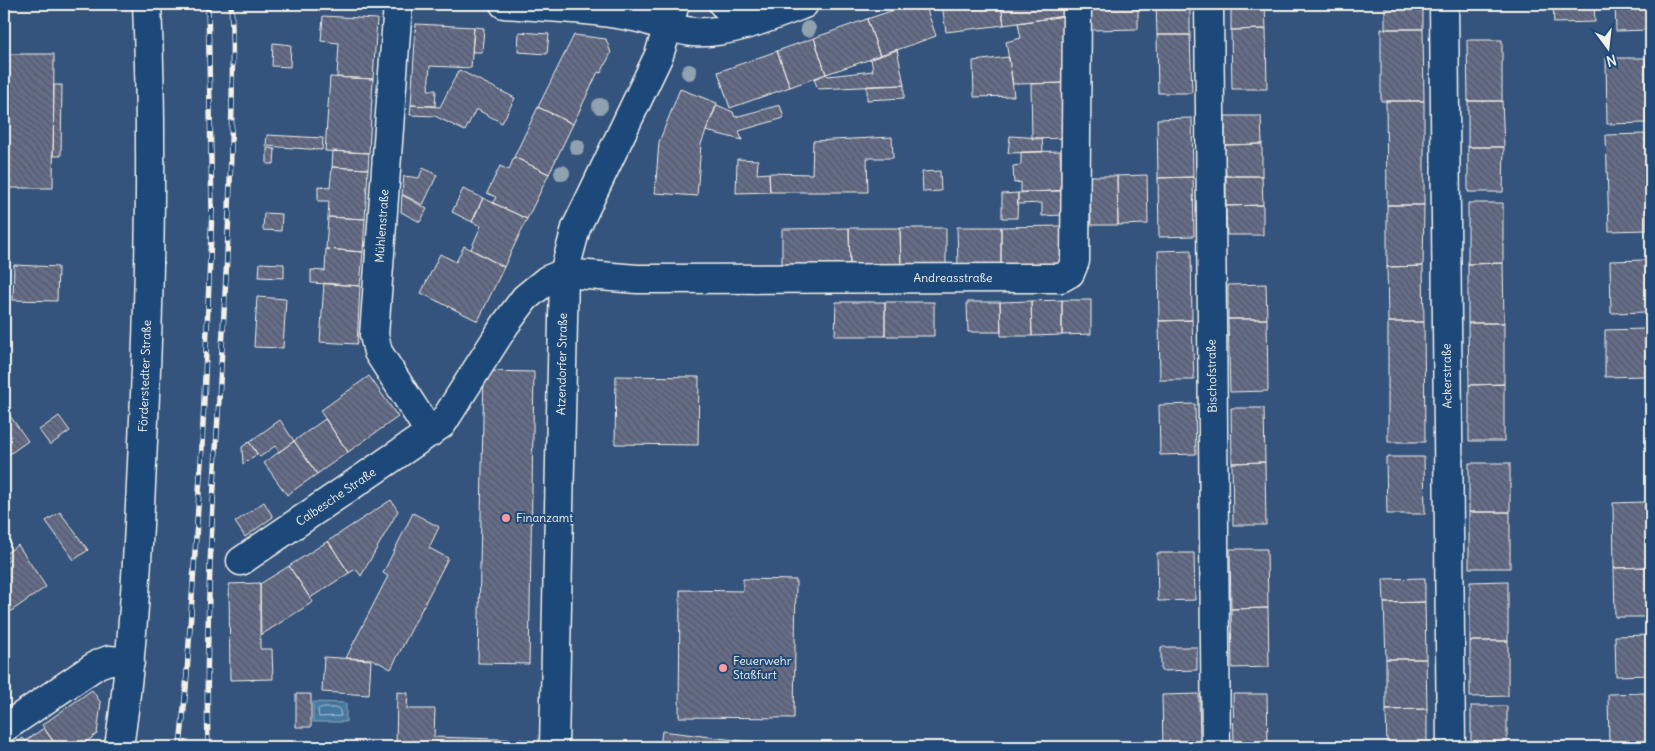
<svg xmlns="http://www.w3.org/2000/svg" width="1655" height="751" font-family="Delius,sans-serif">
<defs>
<pattern id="water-ripples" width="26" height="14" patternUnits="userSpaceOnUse" patternTransform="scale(1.25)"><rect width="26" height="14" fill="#4579a2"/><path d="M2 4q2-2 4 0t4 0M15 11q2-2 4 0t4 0" fill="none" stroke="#476379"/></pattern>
<pattern id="building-back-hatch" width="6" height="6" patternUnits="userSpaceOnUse" patternTransform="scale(1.25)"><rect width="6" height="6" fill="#656d89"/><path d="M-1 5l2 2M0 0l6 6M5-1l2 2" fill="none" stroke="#565964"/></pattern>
</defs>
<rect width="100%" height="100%" fill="#34547e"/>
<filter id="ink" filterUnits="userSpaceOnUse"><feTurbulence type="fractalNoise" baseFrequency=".02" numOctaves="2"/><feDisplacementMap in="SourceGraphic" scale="10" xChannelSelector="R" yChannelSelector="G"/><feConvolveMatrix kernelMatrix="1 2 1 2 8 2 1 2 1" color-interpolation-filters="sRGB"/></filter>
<g filter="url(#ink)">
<path fill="url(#water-ripples)" stroke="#8ba9be" d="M313,702L346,703V722H313Z"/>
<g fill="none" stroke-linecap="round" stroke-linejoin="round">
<path stroke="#aec1cc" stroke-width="1" d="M320,708H339L341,716L319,717L318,710Z"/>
</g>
<path fill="url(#building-back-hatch)" stroke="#f4f1e8" d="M912,4H925L936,36L880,56L867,19Z
M942,4H1001L1004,25L946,32Z
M1001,4H1062L1064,16L1004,25Z
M1091,4H1138V29L1091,30Z
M1156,4H1190V5H1156Z
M1231,4H1265L1266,29L1231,30Z
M1390,4H1423V29H1385V7H1390Z
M1553,4H1594L1595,22L1554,23Z
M1615,4H1648L1649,30L1616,31Z
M1156,5H1190V35H1157Z
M323,16L377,19L373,79L337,77L339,43L321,41Z
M1064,16L1067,83L1013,84L1006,42L1021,38L1018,23Z
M867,19L880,56L826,74L814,38Z
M416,24L474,27L471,68L430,66L428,90H436L435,106L411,105Z
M474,27L484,28L482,52H472Z
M1266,29L1267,89H1232L1231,30Z
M1381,29H1423L1424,101H1381Z
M519,32L549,34L547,54L518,52Z
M574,35L606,39L611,53L601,73L598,72L573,124L538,107Z
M1157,35H1190L1192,93H1158Z
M814,38L826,74L790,87L777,51Z
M1467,40H1502V101H1468Z
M273,43L291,45L290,67L272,66Z
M897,49L904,85L818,89L814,79L826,74L828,76L873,71L871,58Z
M777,51L790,87L730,108L718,72Z
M4,54H54L53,188H4Z
M1009,57L1014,96L974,97L973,61Z
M1606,58H1645L1646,123L1607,124Z
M459,70L515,98L502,123L476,109L465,131L435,116L410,115L411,105L440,107Z
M330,77L373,79L369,153L325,151Z
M1067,83L1068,138L1032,139L1031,84Z
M54,85H62L61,156H53Z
M904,85V98L867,100V86Z
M680,89L717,103L701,144L697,196L655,193L659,142Z
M1386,101H1424V205H1387Z
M1468,101H1502L1504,147H1468Z
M717,105L733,112L735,117L780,105L784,118L739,131L742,140L706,131Z
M538,107L573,124L549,174L514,157Z
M1225,116H1261L1262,144L1225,145Z
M1192,118L1193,177L1158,178L1157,119Z
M1645,134L1647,230L1609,231L1606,135Z
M267,135L323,138L322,150L266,146Z
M1010,136L1042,138L1043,152L1008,153Z
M892,137L893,158H867L868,192H770L769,173L812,174L813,141Z
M1262,144V176H1226L1225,145Z
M1468,147H1504L1503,192H1468Z
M267,148L275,149L274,164H267Z
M333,151L369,153L368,169L332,167Z
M1060,151L1062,191L1021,192V182L1014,183L1013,166L1021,165V152Z
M514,157L549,174L527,219L493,203L496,197L487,193L500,166L509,170Z
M737,159L758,160L757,174L769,173L770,192L736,193Z
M332,167L368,169L365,219L328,217L329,201H318V186L330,187Z
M423,168L437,175L423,205L402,194L404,176L419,178Z
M940,171L941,191L923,192L922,172Z
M1147,175L1148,224L1118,225L1117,176Z
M1090,176H1117L1118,225H1091Z
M1226,176H1262L1263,205L1226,206Z
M1193,177L1194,236L1159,237L1158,178Z
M463,189L483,198L472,222L452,212Z
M1066,190L1061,215L1042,216V203L1018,204V193Z
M1018,193L1017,218H1002V194Z
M402,195L427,209L420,222L401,212Z
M483,198L527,219L504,267L471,249L481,226L472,222Z
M1468,203H1503V263L1468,264Z
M4,204H6L5,239H4Z
M1263,205V235H1227L1226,206Z
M1387,205H1424L1423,266L1387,267Z
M264,213L282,214L281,231L263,230Z
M328,217L365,219L363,252L326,249Z
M1061,226V265H1001V227Z
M957,227H1001V265H958Z
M849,228H900L901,266H850Z
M849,228L850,266L782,267V229Z
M900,228H946V266H901Z
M464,246L504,267L478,321L421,293L440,254L456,262Z
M326,249L363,252L360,286L311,283V270L325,271Z
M1191,250L1192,320L1159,321L1158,251Z
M1646,260L1647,312L1611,313L1610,261Z
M260,263L284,264V278L259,277Z
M1503,263L1504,323H1468V264Z
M14,265L58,267L57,301L13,300Z
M1423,266L1424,322H1388L1387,267Z
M324,283L360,286L357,344L320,342Z
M1266,284L1267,319H1228V285Z
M257,297L286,299L283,348L254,347Z
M1062,300V335L1032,336L1031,301Z
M1062,300H1091V334L1062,335Z
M1031,301L1032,336H1001L1000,302Z
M836,302H885V336H835Z
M885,302H934V336H885Z
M967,302H1000L1001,332H968Z
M1228,319H1267L1268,391L1230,392Z
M1192,320L1194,380H1160L1159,321Z
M1388,322H1424L1425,442H1388Z
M1468,323H1504V384L1469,385Z
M1645,329V376L1605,377V330Z
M484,371L534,372L529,664L478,663Z
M369,376L398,417L348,452L320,411Z
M616,376L699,377L698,445L615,444Z
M1504,384V441H1469V385Z
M1195,404L1196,454L1160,455L1159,405Z
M1231,408H1264L1265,462L1232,463Z
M5,409L28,441L4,458V410Z
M59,416L70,431L50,445L39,430Z
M325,419L348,452L317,474L294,441Z
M280,420L294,441L279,452L275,446L260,457L249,442Z
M294,441L317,474L287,495L264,463Z
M249,442L257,454L243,464L242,447Z
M1386,457H1424L1425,514H1387Z
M1265,462L1266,525H1233L1232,463Z
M1469,463H1510V512H1469Z
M391,500L398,511L361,576L356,569L349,573L328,541Z
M264,502L273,517L245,537L235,522Z
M1645,502L1647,567L1614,568L1613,503Z
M60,512L88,550L74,560L46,521Z
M1469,512H1510V568H1469Z
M413,513L439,527L429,548L448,558L391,669L372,659L346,658L388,576L383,573Z
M328,541L349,573L310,598L289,566Z
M18,545L46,587L4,616V564L9,560L5,554Z
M1230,549H1267L1268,608L1231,609Z
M1157,553H1194L1195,600L1158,601Z
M289,566L313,602L261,635L260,584Z
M1647,567L1648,617H1615L1614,568Z
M1425,578V602L1384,603L1383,579Z
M743,579L796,580L794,718L679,717L680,590L743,591Z
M1508,581V641H1470V582Z
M260,583V649H272L273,679L230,680L229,584Z
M1425,602L1426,659H1386L1384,603Z
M1268,608L1269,667L1232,668L1231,609Z
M1650,635L1651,675L1616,676L1615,636Z
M1470,641H1508V696L1470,697Z
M1161,647H1197V670L1161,671Z
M324,657L371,660L369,695L322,692Z
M1386,659H1426L1427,709L1386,710Z
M92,690L101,703L97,734L79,747H57L42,725Z
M397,692L408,693L407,709H435L434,737L528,740V747H396Z
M1645,693L1647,747H1609L1608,694Z
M296,694H311V727H296Z
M1199,694L1200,747H1163L1162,695Z
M1233,694H1267L1268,747H1234Z
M1471,706H1507V747H1471Z
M1427,709V747H1387L1386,710Z
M44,728L57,747H29L25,741Z
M662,731L783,746V747H660Z
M23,738L29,747H11Z"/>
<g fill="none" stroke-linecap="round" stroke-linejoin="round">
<g stroke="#f4f1e8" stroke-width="31">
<path id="street" d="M398,4L374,335L378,352L430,433
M1209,4L1216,747
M1444,4L1451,747
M241,561L442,424L505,325L525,298L547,280L564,273L637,279L1061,278L1070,273L1075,261L1077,4
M4,728L98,664L109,660L130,662
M554,747L564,273L576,228L659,55L675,4"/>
</g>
<g stroke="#f4f1e8" stroke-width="31">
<path id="secondary" d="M504,4C548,7 591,9 634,17C654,21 673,30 693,32C727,35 773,16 804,4
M723,4L745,24
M119,747C135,639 139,529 144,419C150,281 153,142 147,4"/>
</g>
<use href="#street" stroke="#1f4a7a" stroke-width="28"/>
<use href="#secondary" stroke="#1f4a7a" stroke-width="28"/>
<g stroke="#f4f1e8" stroke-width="5.5">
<path id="rail" d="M180,747L186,688L202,447L212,211L208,4
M208,747C203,547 227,347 231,147C232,99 234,52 231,4"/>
</g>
<use href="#rail" stroke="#1f4a7a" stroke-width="4" stroke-dasharray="11" stroke-linecap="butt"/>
</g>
<g fill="#90a1b0">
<circle cx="808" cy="29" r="8"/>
<circle cx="689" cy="72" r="8"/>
<circle cx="600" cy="106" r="8"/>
<circle cx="577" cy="147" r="8"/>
<circle cx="562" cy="173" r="8"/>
</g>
</g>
<g fill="#ff9aa2" stroke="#1f4a7a" stroke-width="2">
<circle cx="506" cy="518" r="5"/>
<circle cx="723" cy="668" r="5"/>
</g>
<g text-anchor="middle" stroke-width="4" stroke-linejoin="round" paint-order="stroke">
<g font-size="12" fill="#f4f1e8" stroke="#1f4a7a">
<text transform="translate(382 226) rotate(-86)" y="4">Mühlenstraße</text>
<text x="953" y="282">Andreasstraße</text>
<text transform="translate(562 364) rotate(-89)" y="4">Atzendorfer Straße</text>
<text transform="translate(145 376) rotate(-88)" y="4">Förderstedter Straße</text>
<text transform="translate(1212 376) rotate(-91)" y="4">Bischofstraße</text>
<text transform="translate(1447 376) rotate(-91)" y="4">Ackerstraße</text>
<text transform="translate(336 497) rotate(-34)" y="4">Calbesche Straße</text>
</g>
<g font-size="12" fill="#f4f1e8" stroke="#1f4a7a" text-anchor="start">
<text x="516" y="522">Finanzamt</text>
<text x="733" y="665">Feuerwehr<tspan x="733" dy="14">Staßfurt</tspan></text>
</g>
</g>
<rect width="1655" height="751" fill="none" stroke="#1f4a7a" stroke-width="20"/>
<rect x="10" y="10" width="1635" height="731" fill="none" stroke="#f4f1e8" stroke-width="2" filter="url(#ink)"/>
<g transform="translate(1608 48) rotate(165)" stroke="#1f4a7a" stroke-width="4" paint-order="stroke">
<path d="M0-4L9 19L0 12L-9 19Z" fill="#f4f1e8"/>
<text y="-8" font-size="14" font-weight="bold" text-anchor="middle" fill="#f4f1e8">N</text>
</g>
</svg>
